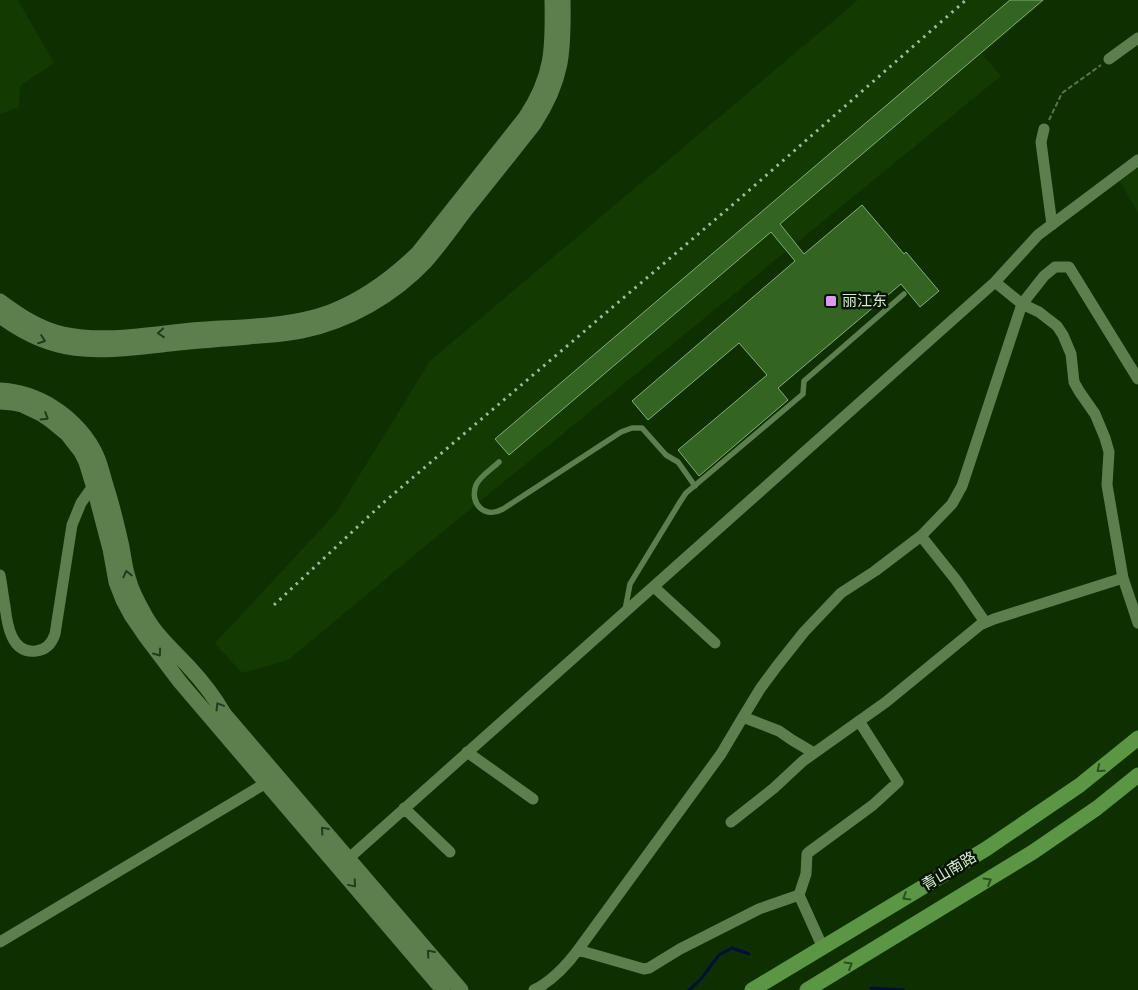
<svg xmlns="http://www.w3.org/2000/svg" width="1138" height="990" font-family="'DejaVu Sans','Noto Sans SC',sans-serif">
<rect width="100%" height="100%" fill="#0e3000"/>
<path fill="#133a01" d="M0,0H18L54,63L20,86L19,107L0,114Z
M858,0H1046L982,54L1001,76L435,538L288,660L242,673L215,643L336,513L430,361Z
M1138,166V212L1118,179Z"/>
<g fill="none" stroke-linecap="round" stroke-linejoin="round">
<path stroke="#00103a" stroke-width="3" d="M871,988L904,990
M689,990L701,979L719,955L732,948L749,954"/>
</g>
<path fill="#346422" stroke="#85ac79" d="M1010,0H1043L780,224L804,254L862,205L904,254L906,252L939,291L920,307L901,284L778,388L788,400L699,476L678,450L767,375L739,343L648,420L632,401L795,261L771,232L509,455L495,439Z"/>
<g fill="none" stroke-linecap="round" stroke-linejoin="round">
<path stroke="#57744c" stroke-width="2" stroke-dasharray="5 2.5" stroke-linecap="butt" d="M1049,120L1062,93L1101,65"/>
<path stroke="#5b804e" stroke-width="5.5" d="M499,462C492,469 480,476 476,485C469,504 485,519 503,509L621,432L632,428H642L666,455L678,462L695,486
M625,610L630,584L680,502L686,493L803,394L804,381L904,294"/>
<path stroke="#5b804e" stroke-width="11" d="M1109,59L1138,38
M1044,129L1041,142L1052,225
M1138,379L1069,267H1055L1044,276L1022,304L1039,312L1057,326L1063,335L1071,354L1074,382L1079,391L1095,414L1105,438L1109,452L1107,485L1123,578L1138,623
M921,536L956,580L985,622
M0,575C2,585 3,596 5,606C7,624 11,654 36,651C46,650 52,643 55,634L72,525L81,503L93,486
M654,587L715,643
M743,717L779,731L792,740L814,753
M467,752L533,799
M404,808L450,852
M731,822L774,788L803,761L886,702L980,625L994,619L1123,578
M348,859L995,282L1038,235L1138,160
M0,942L266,783
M823,948L799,895L806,874L807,854L809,852L873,805L898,782L859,721
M578,950L644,969L649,968L680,949L759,909L799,895
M534,990C552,981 566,966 578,950L721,754L743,717L760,689L777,666L804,632L841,593L875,571L921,536L952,504L962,486L1022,304L995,282"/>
<path stroke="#5b804e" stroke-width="15" d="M0,301C19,315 39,329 63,334C104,343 150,334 192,330C238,326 286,328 330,312C364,299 392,278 418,253L525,118C553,76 553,48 552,0
M0,316C59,360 102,351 170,344C196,341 223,339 249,337C267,335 285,335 302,331C349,321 393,296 426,261C441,244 454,225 468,207C490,180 512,152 534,124C563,80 564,51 563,0
M0,390C20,391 37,397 53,407C72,419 90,438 98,459C102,470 105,483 109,495C114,512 118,529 122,547C124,558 125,569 129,580C132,592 139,604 145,615C156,635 173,650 189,667C203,682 215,698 225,715L461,990
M0,402L12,403L22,405L41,414L50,420L67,434L81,452L86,462L94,488L110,549L116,582L123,600L131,615L146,637L180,682L443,990"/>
<path stroke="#5a9643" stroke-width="15" d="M752,990L986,849L1080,785L1138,738
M807,990L1033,852L1097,808L1138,775"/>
<path stroke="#a2ba9a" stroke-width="3" stroke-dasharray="2.5 5" stroke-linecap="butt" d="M274,605L383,503L737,201L966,0"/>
</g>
<defs><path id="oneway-chevron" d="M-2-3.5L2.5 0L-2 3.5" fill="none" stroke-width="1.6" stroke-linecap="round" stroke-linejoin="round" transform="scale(1.25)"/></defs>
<g stroke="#243a1d">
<use href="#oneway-chevron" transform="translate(161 333) rotate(175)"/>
<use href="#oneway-chevron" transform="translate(42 340) rotate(21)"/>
<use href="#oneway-chevron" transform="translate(45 417) rotate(32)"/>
<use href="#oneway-chevron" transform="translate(127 574) rotate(-103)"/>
<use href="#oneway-chevron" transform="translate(158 653) rotate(54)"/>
<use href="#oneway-chevron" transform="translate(219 706) rotate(-121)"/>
<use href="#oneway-chevron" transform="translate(324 830) rotate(-131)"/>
<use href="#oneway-chevron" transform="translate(353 884) rotate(50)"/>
<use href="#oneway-chevron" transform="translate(430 953) rotate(-131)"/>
</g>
<g stroke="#2c4e20">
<use href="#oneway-chevron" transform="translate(1100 769) rotate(141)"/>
<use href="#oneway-chevron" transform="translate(988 881) rotate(-31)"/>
<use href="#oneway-chevron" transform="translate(906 897) rotate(149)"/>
<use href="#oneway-chevron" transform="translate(849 965) rotate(-31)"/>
</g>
<rect fill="#de98f3" stroke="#061403" stroke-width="2" x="825" y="295" width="12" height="12" rx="2.5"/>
<g text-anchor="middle" stroke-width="5" stroke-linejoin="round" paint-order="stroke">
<g font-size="15" fill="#d5eacf" stroke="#061403" text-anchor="start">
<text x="842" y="306">丽江东</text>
</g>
<g font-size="15" fill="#d5eacf" stroke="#061403">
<text transform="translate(949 871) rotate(-31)" y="5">青山南路</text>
</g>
</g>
</svg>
